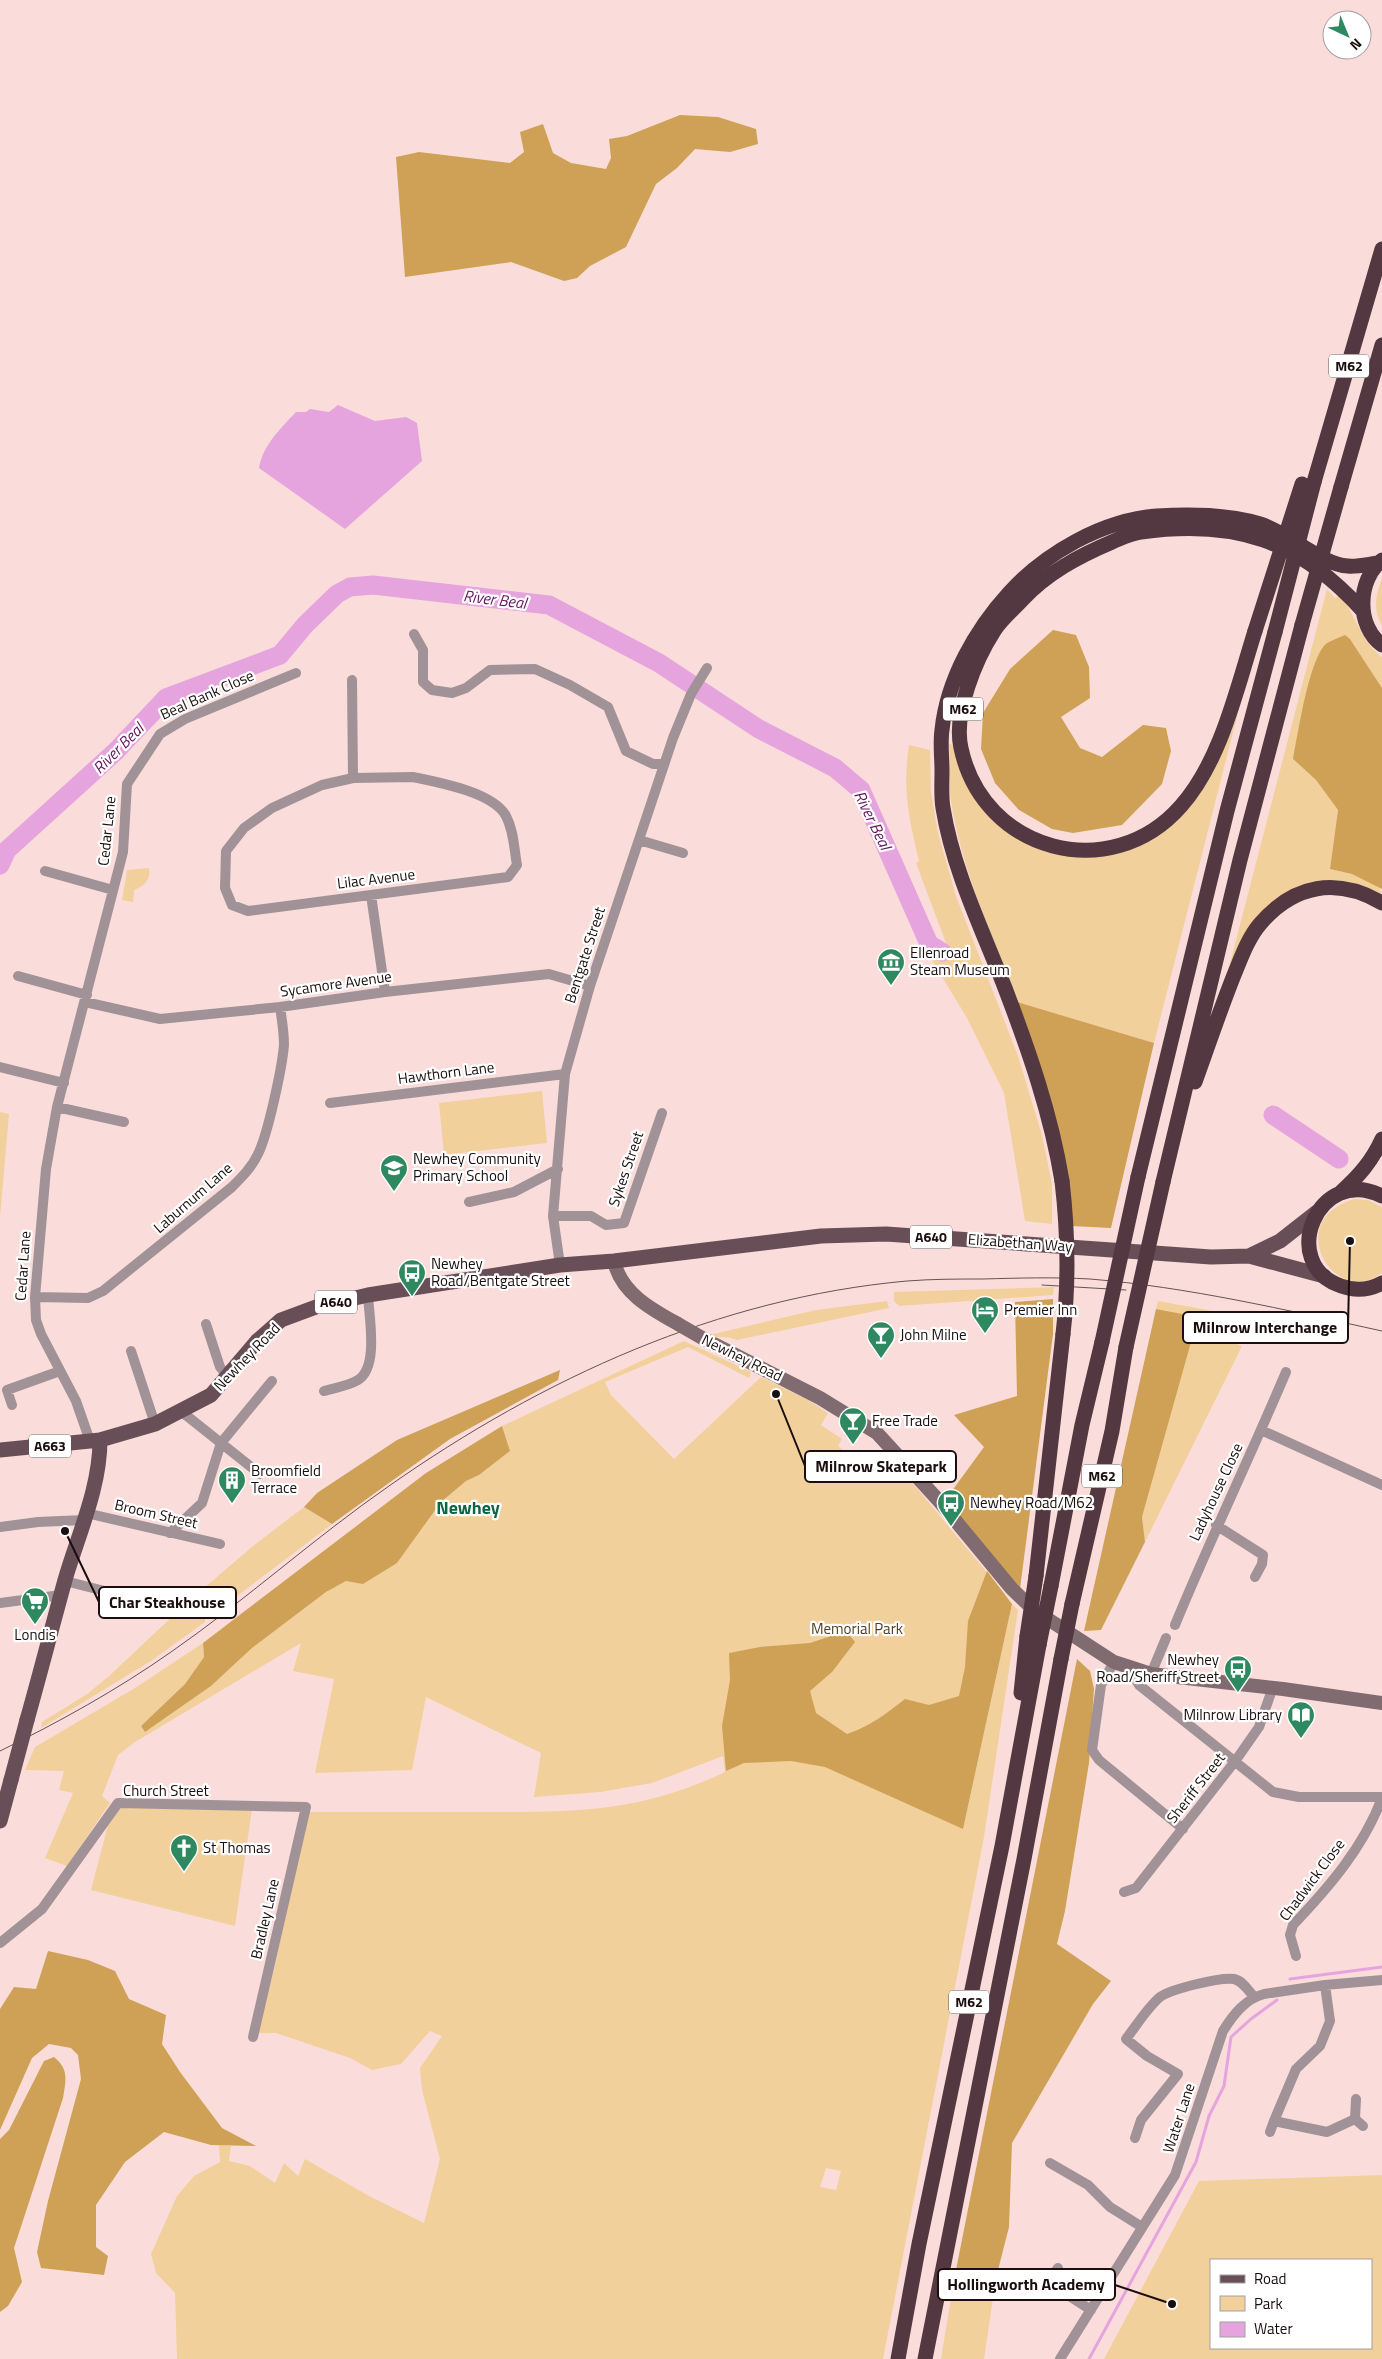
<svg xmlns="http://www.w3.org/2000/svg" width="1382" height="2359" font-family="'Titillium Web',sans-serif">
<rect width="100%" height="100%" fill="#faddda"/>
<path fill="#f1d09c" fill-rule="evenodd" d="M1382,579V626C1373,611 1375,595 1382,579Z
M1327,589L1335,598L1340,595C1356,615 1361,642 1382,657V688L1350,639L1293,759L1316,780L1338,810L1330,869L1352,874L1380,887L1382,897L1352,885L1274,903L1221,998Z
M1256,642L1154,1043L1019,1003C993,937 962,872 951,801C949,783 950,763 949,744L956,745L987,811L1082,857L1183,811Z
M909,745L930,750L931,792L938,833L956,896L1018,1056L1042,1135L1052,1184V1224L1025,1221L1004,1093L967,1018L926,950L939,957L949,951L916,863L919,861C909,820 902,788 909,745Z
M149,868C151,879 145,886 134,890L133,902L122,900L127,870Z
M542,1091L547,1143L444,1155L439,1103Z
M0,1112L9,1114L0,1217Z
M1354,1199L1368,1200L1382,1207V1273C1335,1309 1281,1221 1354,1199Z
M1054,1287L1053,1295L899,1306L894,1301V1292Z
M887,1301L889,1308L737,1340C727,1335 719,1339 709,1335L816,1310Z
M1158,1301L1229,1314L1221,1338L1242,1346L1145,1542L1142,1517L1197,1317L1156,1309Z
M684,1341L751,1372L749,1378L688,1347L605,1382L611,1395L674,1459L761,1377L808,1400L828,1413L821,1425L842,1439L838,1446L870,1472L884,1454L909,1479L1005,1594L963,1829L1012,1604L1018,1610L984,1837L883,2359H177L175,2293L156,2273L151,2254L177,2196L194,2176L220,2162L219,2145L231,2146L229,2161L250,2166L275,2183L284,2163L298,2176L305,2159L369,2196L424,2223L440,2159L422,2090L420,2068L442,2036L430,2031L401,2064L372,2070L350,2058L276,2033H258L275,1965L308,1812C364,1812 419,1812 475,1812C570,1812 637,1814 725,1772L723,1756L652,1783L600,1792L534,1797L541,1753L426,1697L412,1770L315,1773L334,1679L293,1671L301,1643L135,1742L118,1755L102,1796L110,1803L67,1866L45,1858L73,1793L59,1790L64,1771L25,1770L35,1747L135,1688L203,1643L204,1657L185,1684L141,1726L145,1732L211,1686L252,1648L326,1592L346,1581L397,1563L441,1502L466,1481L479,1475L510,1451L502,1426ZM826,2168L841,2171L836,2190L820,2187Z
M304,1507L332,1524L219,1610L217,1606L205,1614V1622L151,1661L41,1728L42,1722L87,1694L108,1677L190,1600L253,1546Z
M122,1805L252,1809L235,1926L91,1890L109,1821Z
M1382,2175V2359H1104L1199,2181ZM1371,2260V2348H1211V2260Z
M996,2278L984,2359H941L954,2280Z"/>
<path fill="#cea156" d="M680,115L718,117L756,129L758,144L730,152L695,149L677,168L656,184L626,247L590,266L577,278L564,281L511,262L405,277L396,157L419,152L510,163L524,152L520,132L543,124L553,153L571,163L606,169L611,158L609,139L627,136Z
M1053,630L1076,635L1089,667L1090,698L1061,717L1080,748L1102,757L1143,725L1166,728L1171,751L1162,784L1122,825L1073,833L1052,829L1019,810L995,783L981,749L983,713L1010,669Z
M1345,635L1350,639L1382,688V889L1352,874L1330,869L1338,810L1316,780L1293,759C1298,735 1309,657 1327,643C1332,640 1339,638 1345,635Z
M1017,1002L1154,1043L1111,1228L1071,1226Z
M1053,1299V1334L1020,1589L946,1499L984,1447L954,1415L1017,1396L1015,1302Z
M1156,1309L1198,1317L1142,1517L1145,1542L1101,1630L1084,1631Z
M560,1370L558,1380L450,1439L332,1524L304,1507L317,1493L397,1440Z
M502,1426L510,1451L479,1475L466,1481L441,1502L397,1563L363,1584L346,1581L326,1592L252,1648L211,1686L145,1732L141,1726L185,1684L204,1657L203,1643L426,1473Z
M987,1571L1012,1604L963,1829L825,1767L791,1761L744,1763L726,1771L722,1726L730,1680L729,1653L760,1647L810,1643L846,1631L855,1642L832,1672L810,1691L816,1713L847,1734C869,1727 887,1713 905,1699L929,1705L959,1696L965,1667L968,1621Z
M1077,1659L1090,1671L1094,1689L1089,1763L1065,1911L1057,1944L1111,1981L1093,2004L1012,2143L1009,2227L996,2278L954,2280Z
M48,1951L88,1960L115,1971L129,1999L166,2015L162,2044L180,2072L222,2128L256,2146L211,2145L164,2132L125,2162L96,2205V2247L108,2256L104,2275L41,2268L37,2252L48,2201L81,2079L78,2055L71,2048L49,2044L32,2058L0,2130V2009L14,1987L36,1989Z
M54,2057C69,2069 66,2080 63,2098L14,2248L22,2282L8,2306L0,2312V2139L9,2130L44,2061Z"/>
<path fill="#e5a4de" d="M338,405L375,421L406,417L417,423L422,461L345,529L259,468C263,445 280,429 296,412H306L310,409L329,412Z"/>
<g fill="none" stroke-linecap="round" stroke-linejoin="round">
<path stroke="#e5a4de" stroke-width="3" d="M1290,1979L1382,1967
M1089,2359L1196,2162L1209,2116L1224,2086L1231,2037L1251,2019L1277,2000"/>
<path stroke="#e5a4de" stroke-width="19" d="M0,865L7,850L18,840L115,752L166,698L280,655L305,625L337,594L350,587L373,585L549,605L659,663L759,729L835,768L861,790L929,944L942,952
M1273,1115L1339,1159"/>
<path stroke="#a19297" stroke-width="10" d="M414,634L423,650V682L432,690L452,693L466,688L490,670L535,669L570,685L608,707L626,751L653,764H664
M352,680L353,778
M413,777C437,782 493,792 506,816C514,831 514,849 517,865L508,877L248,911L232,905L225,888L226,851L244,828L272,808L322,785L353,778Z
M639,840L683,853
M45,871L113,890
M371,895L385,992
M18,976L87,995
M85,1002L160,1019L280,1007L385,992L549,974L590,986
M0,1067L64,1083
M330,1103L565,1074
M57,1107L124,1122
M469,1202L514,1192L558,1169
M553,1216H591L606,1225L624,1223L662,1113
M560,1265L553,1216L565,1074L590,986L673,738L691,694L707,668
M35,1297L88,1298L103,1291L232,1187C242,1177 252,1167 258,1154C268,1134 282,1068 284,1045C284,1032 282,1020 280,1007
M206,1324L220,1367L228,1377
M131,1351L155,1424
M324,1391C334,1388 348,1386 358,1380C379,1367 369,1317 368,1295
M12,1405L7,1390L60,1371
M182,1412L260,1474
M1261,1430L1382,1485
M90,1441L76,1401L41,1334L36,1320L35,1297L46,1169L57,1107L123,852L127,784L160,734L185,719L296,673
M86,1513L220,1544
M1216,1525L1263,1555L1262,1564L1255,1577
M0,1527L38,1522L84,1520
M170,1533L202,1503L221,1443L272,1381
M65,1581L156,1604
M0,1603L61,1595
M1175,1625C1210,1540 1250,1457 1286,1372
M1114,1662L1101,1685L1092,1750L1099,1760L1183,1829
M1135,1670V1678L1139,1685L1273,1792L1299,1797H1382
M1151,1674L1166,1638
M1124,1892L1136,1888L1236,1760L1259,1727L1273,1687
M0,1943L42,1909L118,1803L306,1807L253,2037
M1296,1956L1290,1935L1293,1925C1329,1887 1363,1848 1382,1798
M1325,1985L1330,2021L1320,2046L1296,2069L1274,2121L1327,2132L1355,2119L1356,2099
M1355,2119L1363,2126
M1270,2132L1274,2121
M1135,2138L1141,2120L1178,2074L1147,2056L1126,2039C1137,2025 1147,2008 1160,1997C1171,1989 1220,1977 1234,1979C1243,1981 1248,1990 1254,1997
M1050,2163L1088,2185L1110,2207L1142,2227
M1040,2277L1091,2310
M1048,2282L1058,2268
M1060,2359L1175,2175L1223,2031C1233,2015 1245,1999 1264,1994L1325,1985L1382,1980"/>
<path stroke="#806b71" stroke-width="14" d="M614,1261C621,1293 651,1309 678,1324
M704,1339L820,1398L877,1433L940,1502L1012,1589L1034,1610L1114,1662L1151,1674L1283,1689L1382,1703"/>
<path stroke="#684f57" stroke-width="15" d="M1249,1256L1280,1241L1317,1212
M0,1450L100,1440L155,1424L211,1395L257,1341L281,1320L316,1307L368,1295L560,1265L614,1261L821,1236L886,1234L1211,1257L1249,1256L1324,1276
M27,1720C40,1674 52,1627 65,1580C78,1535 100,1488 100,1440
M0,1821L11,1780"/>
<path stroke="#533841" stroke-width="15" d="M1314,482L1382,249
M1341,487L1382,345
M1382,560C1357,580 1356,626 1382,645
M1255,631C1237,688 1221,761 1181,806C1111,886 983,852 961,748C953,713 976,659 994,631C1001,619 1013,610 1022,600C1047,573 1079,556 1112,542C1122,538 1131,533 1141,532C1235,519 1299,540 1363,611
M1195,1082C1208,1046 1220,1010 1234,975C1241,958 1248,938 1260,924C1294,884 1337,877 1382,903
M1138,1177L1227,811L1275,632
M1062,1181C1051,1114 1029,1051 1005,988C982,929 953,870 943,808C941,796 942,783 942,771C942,758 940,743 942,730C947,680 976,629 1009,593C1045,553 1103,520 1157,516C1190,514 1228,514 1260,524C1287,532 1322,565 1348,566C1357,567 1369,564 1378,563
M1163,1182L1240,860L1302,625
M1341,1192C1359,1176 1372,1161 1382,1139
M1382,1196C1318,1164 1277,1264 1341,1286C1355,1291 1369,1290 1382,1283
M1036,1576L1063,1334
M1051,1586L1082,1425L1102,1342
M1072,1604L1112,1431L1126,1347
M1021,1693L1027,1636
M898,2359L919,2244L1002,1846L1039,1645
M925,2359L1024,1859L1061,1659"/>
<path stroke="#655352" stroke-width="1" d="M1042,1285L1126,1290
M0,1751C59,1722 117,1690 171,1652C246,1600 314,1538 389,1486C543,1378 718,1298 907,1281C932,1279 958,1279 983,1279C1019,1278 1054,1277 1090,1279C1188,1287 1286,1310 1382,1331"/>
<path stroke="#806b71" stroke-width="14" d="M678,1324L704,1339"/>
<path stroke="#684f57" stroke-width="15" d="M11,1780L27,1720"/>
<path stroke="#533841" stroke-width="15" d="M1302,625L1341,487
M1255,631L1302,484
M1275,632L1314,482
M1062,1181C1068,1232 1069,1282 1063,1334
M1102,1342L1138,1177
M1126,1347L1163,1182
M1027,1636L1036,1576
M1039,1645L1051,1586
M1061,1659L1072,1604"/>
</g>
<defs>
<g id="museum-pin" transform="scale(1.4375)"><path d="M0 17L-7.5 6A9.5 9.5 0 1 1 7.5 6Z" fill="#2e8960" stroke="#fff"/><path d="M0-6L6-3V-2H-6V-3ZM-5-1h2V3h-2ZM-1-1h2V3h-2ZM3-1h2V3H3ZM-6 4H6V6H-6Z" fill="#fff"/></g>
<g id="school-pin" transform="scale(1.4375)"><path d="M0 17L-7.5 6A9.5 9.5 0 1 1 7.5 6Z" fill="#2e8960" stroke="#fff"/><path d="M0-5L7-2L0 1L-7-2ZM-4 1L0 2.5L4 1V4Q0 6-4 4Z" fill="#fff"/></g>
<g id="bus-pin" transform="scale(1.4375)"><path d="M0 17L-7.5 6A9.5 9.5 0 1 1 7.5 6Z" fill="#2e8960" stroke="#fff"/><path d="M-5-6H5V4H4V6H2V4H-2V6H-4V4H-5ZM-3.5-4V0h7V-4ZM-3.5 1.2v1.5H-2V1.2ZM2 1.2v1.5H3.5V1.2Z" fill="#fff"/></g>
<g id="hotel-pin" transform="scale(1.4375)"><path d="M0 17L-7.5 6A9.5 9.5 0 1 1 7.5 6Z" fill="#2e8960" stroke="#fff"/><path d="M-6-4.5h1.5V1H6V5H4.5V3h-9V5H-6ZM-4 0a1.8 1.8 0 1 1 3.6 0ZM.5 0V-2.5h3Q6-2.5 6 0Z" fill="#fff"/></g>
<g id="bar-pin" transform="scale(1.4375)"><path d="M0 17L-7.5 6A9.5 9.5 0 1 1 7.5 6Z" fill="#2e8960" stroke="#fff"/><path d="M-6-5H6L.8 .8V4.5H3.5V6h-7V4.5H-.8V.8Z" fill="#fff"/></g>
<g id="building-pin" transform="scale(1.4375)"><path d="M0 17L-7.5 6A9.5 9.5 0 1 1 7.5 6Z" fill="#2e8960" stroke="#fff"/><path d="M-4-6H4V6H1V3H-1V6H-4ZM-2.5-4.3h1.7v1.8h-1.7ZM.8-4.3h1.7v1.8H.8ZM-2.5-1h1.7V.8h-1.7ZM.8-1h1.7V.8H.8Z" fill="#fff"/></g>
<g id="supermarket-pin" transform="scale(1.4375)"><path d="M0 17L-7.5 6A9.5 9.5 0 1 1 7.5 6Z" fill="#2e8960" stroke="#fff"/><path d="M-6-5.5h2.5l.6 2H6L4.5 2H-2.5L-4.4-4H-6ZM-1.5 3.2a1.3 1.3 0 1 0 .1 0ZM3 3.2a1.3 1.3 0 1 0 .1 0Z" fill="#fff"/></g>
<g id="library-pin" transform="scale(1.4375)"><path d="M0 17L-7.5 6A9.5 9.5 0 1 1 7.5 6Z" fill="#2e8960" stroke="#fff"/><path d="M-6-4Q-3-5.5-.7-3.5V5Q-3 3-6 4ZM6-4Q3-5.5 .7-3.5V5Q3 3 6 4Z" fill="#fff"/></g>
<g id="church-pin" transform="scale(1.4375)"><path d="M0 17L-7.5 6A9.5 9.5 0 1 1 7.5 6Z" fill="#2e8960" stroke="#fff"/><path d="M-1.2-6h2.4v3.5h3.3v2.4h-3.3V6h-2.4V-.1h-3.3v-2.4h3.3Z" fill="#fff"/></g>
</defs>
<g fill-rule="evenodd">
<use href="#museum-pin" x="891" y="962"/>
<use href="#school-pin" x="394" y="1168"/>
<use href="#bus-pin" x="412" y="1273"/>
<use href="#hotel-pin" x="985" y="1310"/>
<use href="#bar-pin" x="881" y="1335"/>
<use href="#bar-pin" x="853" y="1421"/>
<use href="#building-pin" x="232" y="1480"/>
<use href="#bus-pin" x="951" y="1503"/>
<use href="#supermarket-pin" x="35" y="1601"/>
<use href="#bus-pin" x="1238" y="1669"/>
<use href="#library-pin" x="1301" y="1715"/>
<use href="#church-pin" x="184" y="1848"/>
</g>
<g text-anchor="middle" stroke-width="4.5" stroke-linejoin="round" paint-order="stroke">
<g fill="#fff" stroke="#5f5656" stroke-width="1">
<rect x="1329" y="354.5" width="40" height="23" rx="4"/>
<rect x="943" y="697.5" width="40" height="23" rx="4"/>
<rect x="910" y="1225.5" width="42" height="23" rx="4"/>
<rect x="315" y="1290.5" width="42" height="23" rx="4"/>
<rect x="29" y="1434.5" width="42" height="23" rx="4"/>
<rect x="1082" y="1464.5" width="40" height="23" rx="4"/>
<rect x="949" y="1990.5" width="40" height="23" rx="4"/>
</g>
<g font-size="14" font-weight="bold" fill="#1a0e0e">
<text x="1349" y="371">M62</text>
<text x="963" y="714">M62</text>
<text x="931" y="1242">A640</text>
<text x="336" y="1307">A640</text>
<text x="50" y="1451">A663</text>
<text x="1102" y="1481">M62</text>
<text x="969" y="2007">M62</text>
</g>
<g font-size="15" fill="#1a0e0e" stroke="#fff">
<text transform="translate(207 695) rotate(-24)" y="5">Beal Bank Close</text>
<text transform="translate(107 831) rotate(-84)" y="5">Cedar Lane</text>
<text transform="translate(376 879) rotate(-7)" y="5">Lilac Avenue</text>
<text transform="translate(585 955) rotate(-72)" y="5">Bentgate Street</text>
<text transform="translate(336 984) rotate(-8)" y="5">Sycamore Avenue</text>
<text transform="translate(446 1073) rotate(-7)" y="5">Hawthorn Lane</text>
<text transform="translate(626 1169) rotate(-71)" y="5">Sykes Street</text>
<text transform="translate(193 1198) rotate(-41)" y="5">Laburnum Lane</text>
<text transform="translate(1020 1243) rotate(4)" y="5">Elizabethan Way</text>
<text transform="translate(23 1266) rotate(-86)" y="5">Cedar Lane</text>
<text transform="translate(247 1357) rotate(-46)" y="5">Newhey Road</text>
<text transform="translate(742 1358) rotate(26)" y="5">Newhey Road</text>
<text transform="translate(1216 1492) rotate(-65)" y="5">Ladyhouse Close</text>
<text transform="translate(156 1514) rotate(13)" y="5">Broom Street</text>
<text transform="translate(1196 1788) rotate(-52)" y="5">Sheriff Street</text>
<text x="166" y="1796">Church Street</text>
<text transform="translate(1312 1880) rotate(-53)" y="5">Chadwick Close</text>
<text transform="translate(265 1919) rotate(-77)" y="5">Bradley Lane</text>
<text transform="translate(1179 2118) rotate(-72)" y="5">Water Lane</text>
</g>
<g font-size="15" fill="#1a0e0e" stroke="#fff" text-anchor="start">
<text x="910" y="958">Ellenroad<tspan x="910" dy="17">Steam Museum</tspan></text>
<text x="413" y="1164">Newhey Community<tspan x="413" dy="17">Primary School</tspan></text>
<text x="431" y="1269">Newhey<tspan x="431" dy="17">Road/Bentgate Street</tspan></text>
<text x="1004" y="1315">Premier Inn</text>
<text x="900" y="1340">John Milne</text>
<text x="872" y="1426">Free Trade</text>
<text x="251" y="1476">Broomfield<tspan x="251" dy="17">Terrace</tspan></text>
<text x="970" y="1508">Newhey Road/M62</text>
<text x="35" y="1640" text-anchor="middle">Londis</text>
<text x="1219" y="1665" text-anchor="end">Newhey<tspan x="1219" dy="17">Road/Sheriff Street</tspan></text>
<text x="1282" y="1720" text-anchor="end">Milnrow Library</text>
<text x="203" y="1853">St Thomas</text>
</g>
<g font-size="15" fill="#533f1f" stroke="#fff">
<text x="857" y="1634">Memorial Park</text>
</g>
<g font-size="16" font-style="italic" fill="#61165d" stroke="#fff">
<text transform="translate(495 599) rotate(7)" y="6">River Beal</text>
<text transform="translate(118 748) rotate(-45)" y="6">River Beal</text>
<text transform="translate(873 820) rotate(64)" y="6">River Beal</text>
</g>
<g font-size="18" font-weight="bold" fill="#096743" stroke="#fff">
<text x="468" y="1514">Newhey</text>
</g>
</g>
<path fill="none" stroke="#1a0e0e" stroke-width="2" d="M1350 1241L1348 1327M776 1394L805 1466M65 1531L99 1602M1172 2304L1115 2285"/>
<g fill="#1a0e0e" stroke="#fff" stroke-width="2">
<circle cx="1350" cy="1241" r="5"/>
<circle cx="776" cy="1394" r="5"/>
<circle cx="65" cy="1531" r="5"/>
<circle cx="1172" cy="2304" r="5"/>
</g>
<g fill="#fff" stroke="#1a0e0e" stroke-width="2">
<rect x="1183" y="1312" width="165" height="31" rx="5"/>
<rect x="805" y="1451" width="151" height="31" rx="5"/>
<rect x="99" y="1587" width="137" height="31" rx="5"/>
<rect x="938" y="2269" width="177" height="31" rx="5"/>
</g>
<g font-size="16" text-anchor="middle" font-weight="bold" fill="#1a0e0e">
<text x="1265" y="1333">Milnrow Interchange</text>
<text x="881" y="1472">Milnrow Skatepark</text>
<text x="167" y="1608">Char Steakhouse</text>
<text x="1026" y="2290">Hollingworth Academy</text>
</g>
<rect x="1210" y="2259" width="162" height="90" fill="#ffffff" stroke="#a39f9f"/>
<rect x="1220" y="2275" width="25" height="8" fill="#684f57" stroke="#a39f9f"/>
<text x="1254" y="2284" font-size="15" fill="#1a0e0e">Road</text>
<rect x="1220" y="2296" width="25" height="15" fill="#f1d09c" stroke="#a39f9f"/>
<text x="1254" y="2309" font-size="15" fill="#1a0e0e">Park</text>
<rect x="1220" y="2322" width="25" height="15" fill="#e5a4de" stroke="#a39f9f"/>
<text x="1254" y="2334" font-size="15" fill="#1a0e0e">Water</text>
<g transform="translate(1347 35) rotate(136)"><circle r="24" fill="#ffffff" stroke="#a39f9f"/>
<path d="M0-4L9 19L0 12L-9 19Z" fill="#2e8960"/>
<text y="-8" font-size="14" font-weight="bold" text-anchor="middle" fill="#1a0e0e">N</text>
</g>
</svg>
